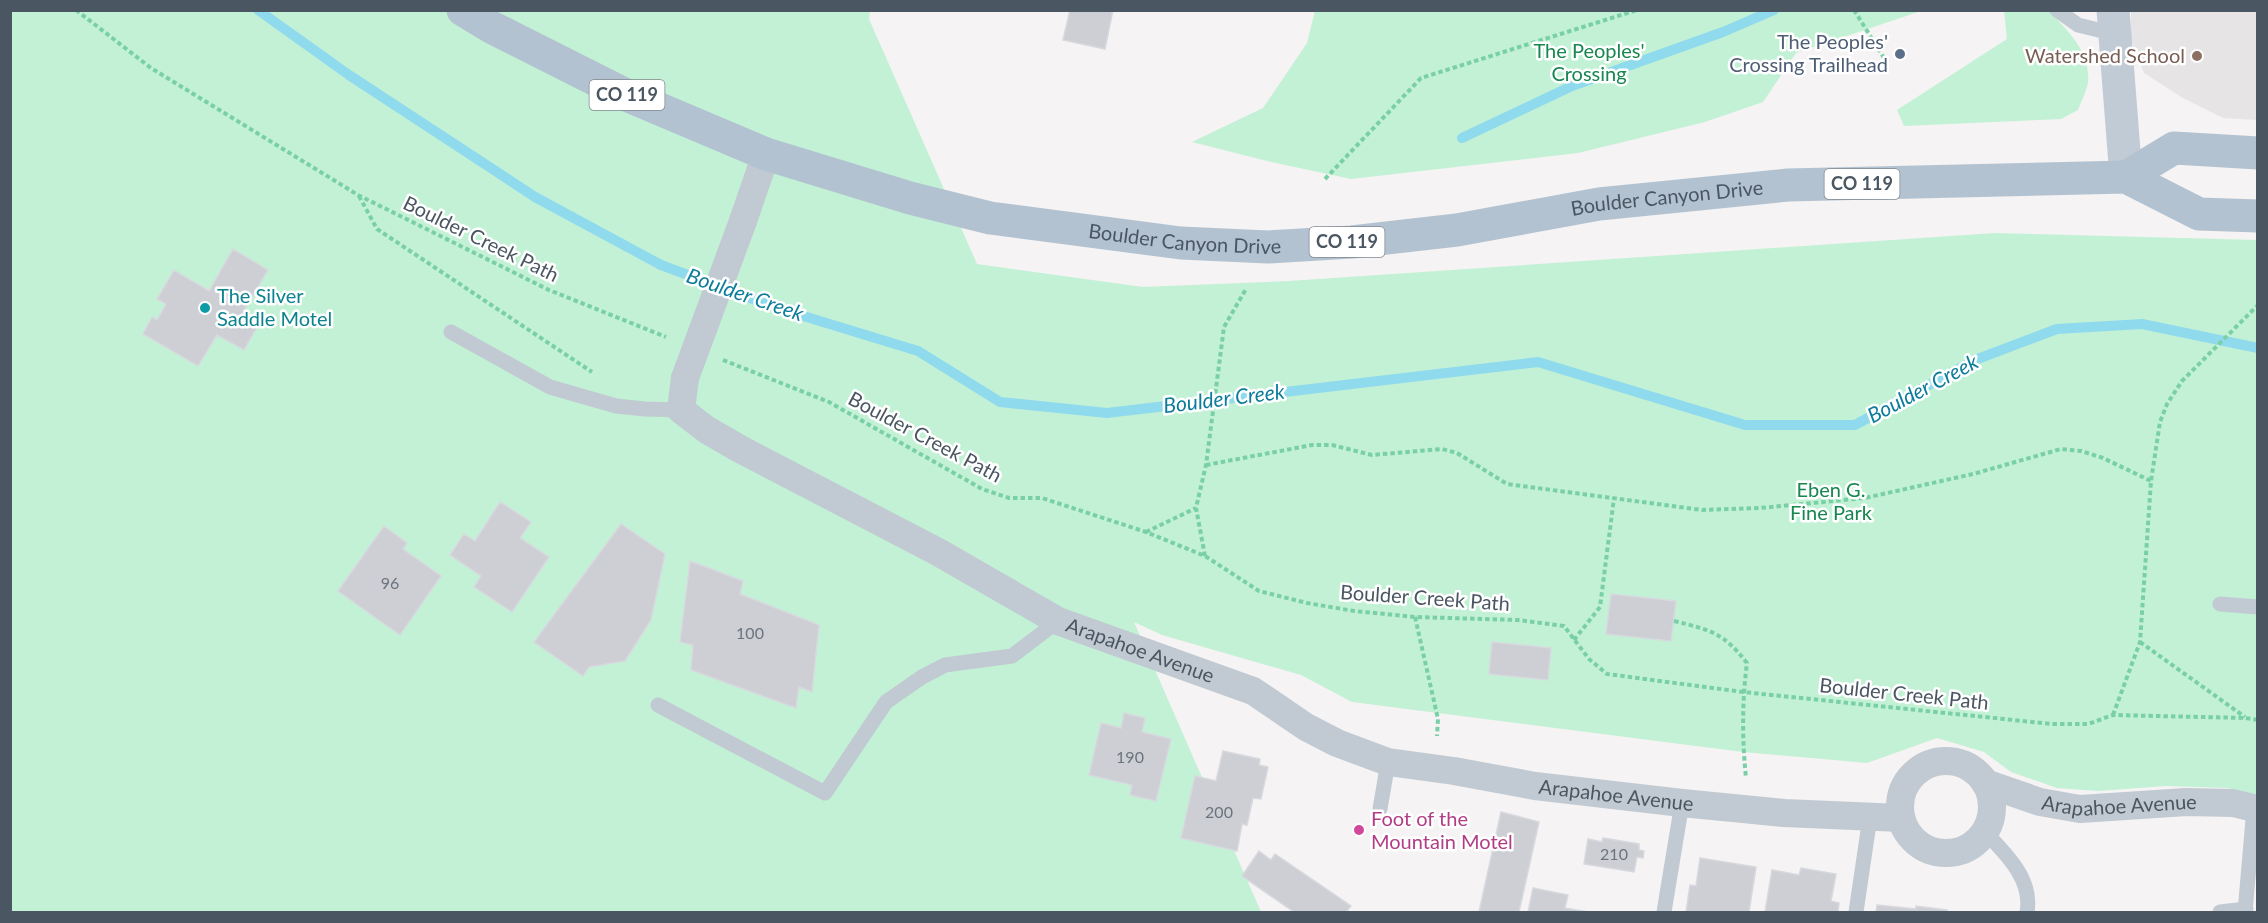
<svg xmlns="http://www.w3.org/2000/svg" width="2268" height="923" font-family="Lato,sans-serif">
<rect width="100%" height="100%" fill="#f5f3f3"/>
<path fill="#e6e4e5" d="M2131,11H2257V120L2223,118L2183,98L2144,73L2131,39Z"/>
<path fill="#c3f1d5" d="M10,11H870L869,19L977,264L1143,287L1289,281L1995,233L2257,240V795L2227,788L2166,786L2098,791L2057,788L2011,772L1984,752L1937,738L1867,763L1743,752L1352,702L1301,675L1162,635L1134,622L1261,912H11Z
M1315,11V10L1921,11L1796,53L1763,102L1705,122L1578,153L1351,179L1267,161L1192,142L1263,108L1307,43Z
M2004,11H2049C2068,31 2091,52 2088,83C2086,92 2081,102 2078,110L2061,119L1904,126L1897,110L2007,39Z"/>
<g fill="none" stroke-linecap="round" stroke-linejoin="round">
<path stroke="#90daee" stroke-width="10" d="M258,10L349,75L535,197L661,265L774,307L918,351L1000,402L1107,413L1538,362L1745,425H1855L1975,360L2057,329L2142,324L2258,348
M1462,138L1572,86L1723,32L1774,10"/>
</g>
<path fill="#cdcfd5" stroke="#d7d9de" stroke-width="1.5" d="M1070,10H1113L1105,49L1063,40Z
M233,249L268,270L243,312L260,322L244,350L217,335L198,366L143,334L152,317L157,320L166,304L157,299L174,270L209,291Z
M500,502L531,522L520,538L549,557L512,612L474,587L481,576L450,555L464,534L475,541Z
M621,524L665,554L651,620L625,661L589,667L583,676L534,642Z
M384,526L407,543L403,549L441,576L400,635L338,591Z
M690,561L743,581L740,594L819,625L812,692L799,687L796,708L691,670L693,645L680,642Z
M1611,594L1676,601L1671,641L1606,634Z
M1492,642L1551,648L1548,680L1489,674Z
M1124,713L1145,718L1142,732L1171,739L1156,801L1130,795L1132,785L1089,775L1101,723L1121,728Z
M1223,751L1260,759L1259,765L1268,767L1261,799L1253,798L1247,825L1242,824L1237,851L1181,838L1195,776L1216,781Z
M1501,812L1539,822L1519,912H1479Z
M1603,838L1639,844V850L1644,851L1643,858L1637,857L1634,872L1584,864L1588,839L1602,842Z
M1259,851L1271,860L1275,854L1351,906L1346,912H1294L1242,876Z
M1700,858L1756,867L1749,912H1686L1690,885L1696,886Z
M1801,868L1836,874L1831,901L1839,903L1838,912H1765L1772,870L1799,875Z
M1533,888L1568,895L1565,908L1588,912H1528Z
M1877,905L1916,909V906L1947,910V912H1876Z"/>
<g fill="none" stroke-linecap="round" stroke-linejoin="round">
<path stroke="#7ad0a6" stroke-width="4" stroke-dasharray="4.5 3" stroke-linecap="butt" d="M76,10L151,68L358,195L549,290L666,337
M1854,10L1884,58
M1325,179L1421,78L1637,10
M359,196L377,229L592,372
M723,360L829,402L982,489L1009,498H1042L1146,532L1205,556L1259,591L1307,603L1354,611L1415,617L1518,620L1564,626L1589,659L1607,674L1743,692L2052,724H2088L2113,715L2245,718L2258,720
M1206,465L1312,445H1332L1372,455L1442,449L1457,453L1507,484L1702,510L1760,508L1865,498L1973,474L2061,449L2081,451L2103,458L2151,481
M1146,532L1196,508
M1205,556L1196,508L1206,465L1224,327L1246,289
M1415,617L1438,719L1437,736
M1674,621C1710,630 1723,632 1747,663C1742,701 1742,739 1746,778
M1574,640L1600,607L1614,498
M2140,642L2245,717
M2113,715L2140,642L2151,481L2160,422L2167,404L2182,381L2258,305"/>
<path stroke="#c1cad2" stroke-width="15" d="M2057,10L2078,25L2115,34
M451,332L550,387L616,406L645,409L681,410
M2220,604L2258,607
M658,705L825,793L886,702L922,677L945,665L1012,656L1058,621
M1380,809L1388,762
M1985,832C2005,853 2033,879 2027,912
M1664,912L1682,803
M1856,912L1870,817
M2220,912L2246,909
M2245,912L2254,808"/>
<g stroke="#c1cad2" stroke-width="28">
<path d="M743,221L766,154"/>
<path id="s1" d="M685,378L681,410L707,430L740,449L938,552L1058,621L1253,691L1306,727L1337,743L1388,762L1454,771L1535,786L1682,803L1784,813L1901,818"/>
<circle cx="1946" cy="807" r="46"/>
<path id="s2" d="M1985,783L2040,802L2080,809L2186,802L2233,803L2258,809"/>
</g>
<path stroke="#c1cbd6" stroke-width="33" d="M2113,10L2126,177"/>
<g stroke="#b3c2d1" stroke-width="33">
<path id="s3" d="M463,10L491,27L624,94L766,154L910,198L990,218L1181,243L1268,247L1352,242L1457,230L1599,204L1788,185L2126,177L2199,214L2258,216"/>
<path d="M2126,177L2174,148L2258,153"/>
</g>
<path stroke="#c1cad2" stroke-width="28" d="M685,378L743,221"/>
</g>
<circle fill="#5c6f8a" stroke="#fff" stroke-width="2" cx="1900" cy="54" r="6"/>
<circle fill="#8d6e63" stroke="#fff" stroke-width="2" cx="2197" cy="56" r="6"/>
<circle fill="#0f9aa8" stroke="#fff" stroke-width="2" cx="205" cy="308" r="6"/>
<circle fill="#d1479c" stroke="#fff" stroke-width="2" cx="1359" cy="830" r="6"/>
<g text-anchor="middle" stroke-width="5" stroke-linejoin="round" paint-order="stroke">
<g font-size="16" fill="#6b747e">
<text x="390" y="589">96</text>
<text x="750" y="639">100</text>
<text x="1130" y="763">190</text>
<text x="1219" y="818">200</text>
<text x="1614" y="860">210</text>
</g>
<g fill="#fff" stroke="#808990" stroke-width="1.5">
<rect x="589.5" y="80" width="75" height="30" rx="4.5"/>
<rect x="1824.5" y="169" width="75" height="30" rx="4.5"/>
<rect x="1309.5" y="227" width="75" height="30" rx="4.5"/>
</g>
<g font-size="18" font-weight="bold" fill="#4a5661">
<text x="627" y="101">CO 119</text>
<text x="1862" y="190">CO 119</text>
<text x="1347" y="248">CO 119</text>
</g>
<g font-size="20" fill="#4e5e75" stroke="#fff" text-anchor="end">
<text x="1888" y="49">The Peoples'<tspan x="1888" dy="23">Crossing Trailhead</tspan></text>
</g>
<g font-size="20" fill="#17864f" stroke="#fff">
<text x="1589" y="58">The Peoples'<tspan x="1589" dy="23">Crossing</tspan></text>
<text x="1831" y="497">Eben G.<tspan x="1831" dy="23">Fine Park</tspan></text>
</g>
<g font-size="20" fill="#785e54" stroke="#fff" text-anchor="end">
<text x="2185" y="63">Watershed School</text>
</g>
<g font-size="20" fill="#4a5661" stroke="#fff">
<text dy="7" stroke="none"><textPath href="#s3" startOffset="1251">Boulder Canyon Drive</textPath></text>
<text dy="7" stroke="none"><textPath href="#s3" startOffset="765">Boulder Canyon Drive</textPath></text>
<text transform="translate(481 239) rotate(26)" y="7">Boulder Creek Path</text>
<text transform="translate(925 437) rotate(28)" y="7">Boulder Creek Path</text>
<text transform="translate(1425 598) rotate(4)" y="7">Boulder Creek Path</text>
<text dy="7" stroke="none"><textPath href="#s1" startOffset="552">Arapahoe Avenue</textPath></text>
<text transform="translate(1904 694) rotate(6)" y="7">Boulder Creek Path</text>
<text dy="7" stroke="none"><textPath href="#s1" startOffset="1056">Arapahoe Avenue</textPath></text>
<text dy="7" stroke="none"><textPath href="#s2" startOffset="138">Arapahoe Avenue</textPath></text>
</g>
<g font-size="20" fill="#0d838f" stroke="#fff" text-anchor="start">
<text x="217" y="303">The Silver<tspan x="217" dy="23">Saddle Motel</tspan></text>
</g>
<g font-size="20" fill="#b23c85" stroke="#fff" text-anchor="start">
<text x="1371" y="826">Foot of the<tspan x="1371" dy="23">Mountain Motel</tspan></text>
</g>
<g font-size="21" font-style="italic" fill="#0c7c9b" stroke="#fff">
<text transform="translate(745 295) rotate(19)" y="7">Boulder Creek</text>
<text transform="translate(1923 389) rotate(-28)" y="7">Boulder Creek</text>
<text transform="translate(1224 399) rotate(-7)" y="7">Boulder Creek</text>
</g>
</g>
<rect width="2268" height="923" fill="none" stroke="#4a5661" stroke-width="24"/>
</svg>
